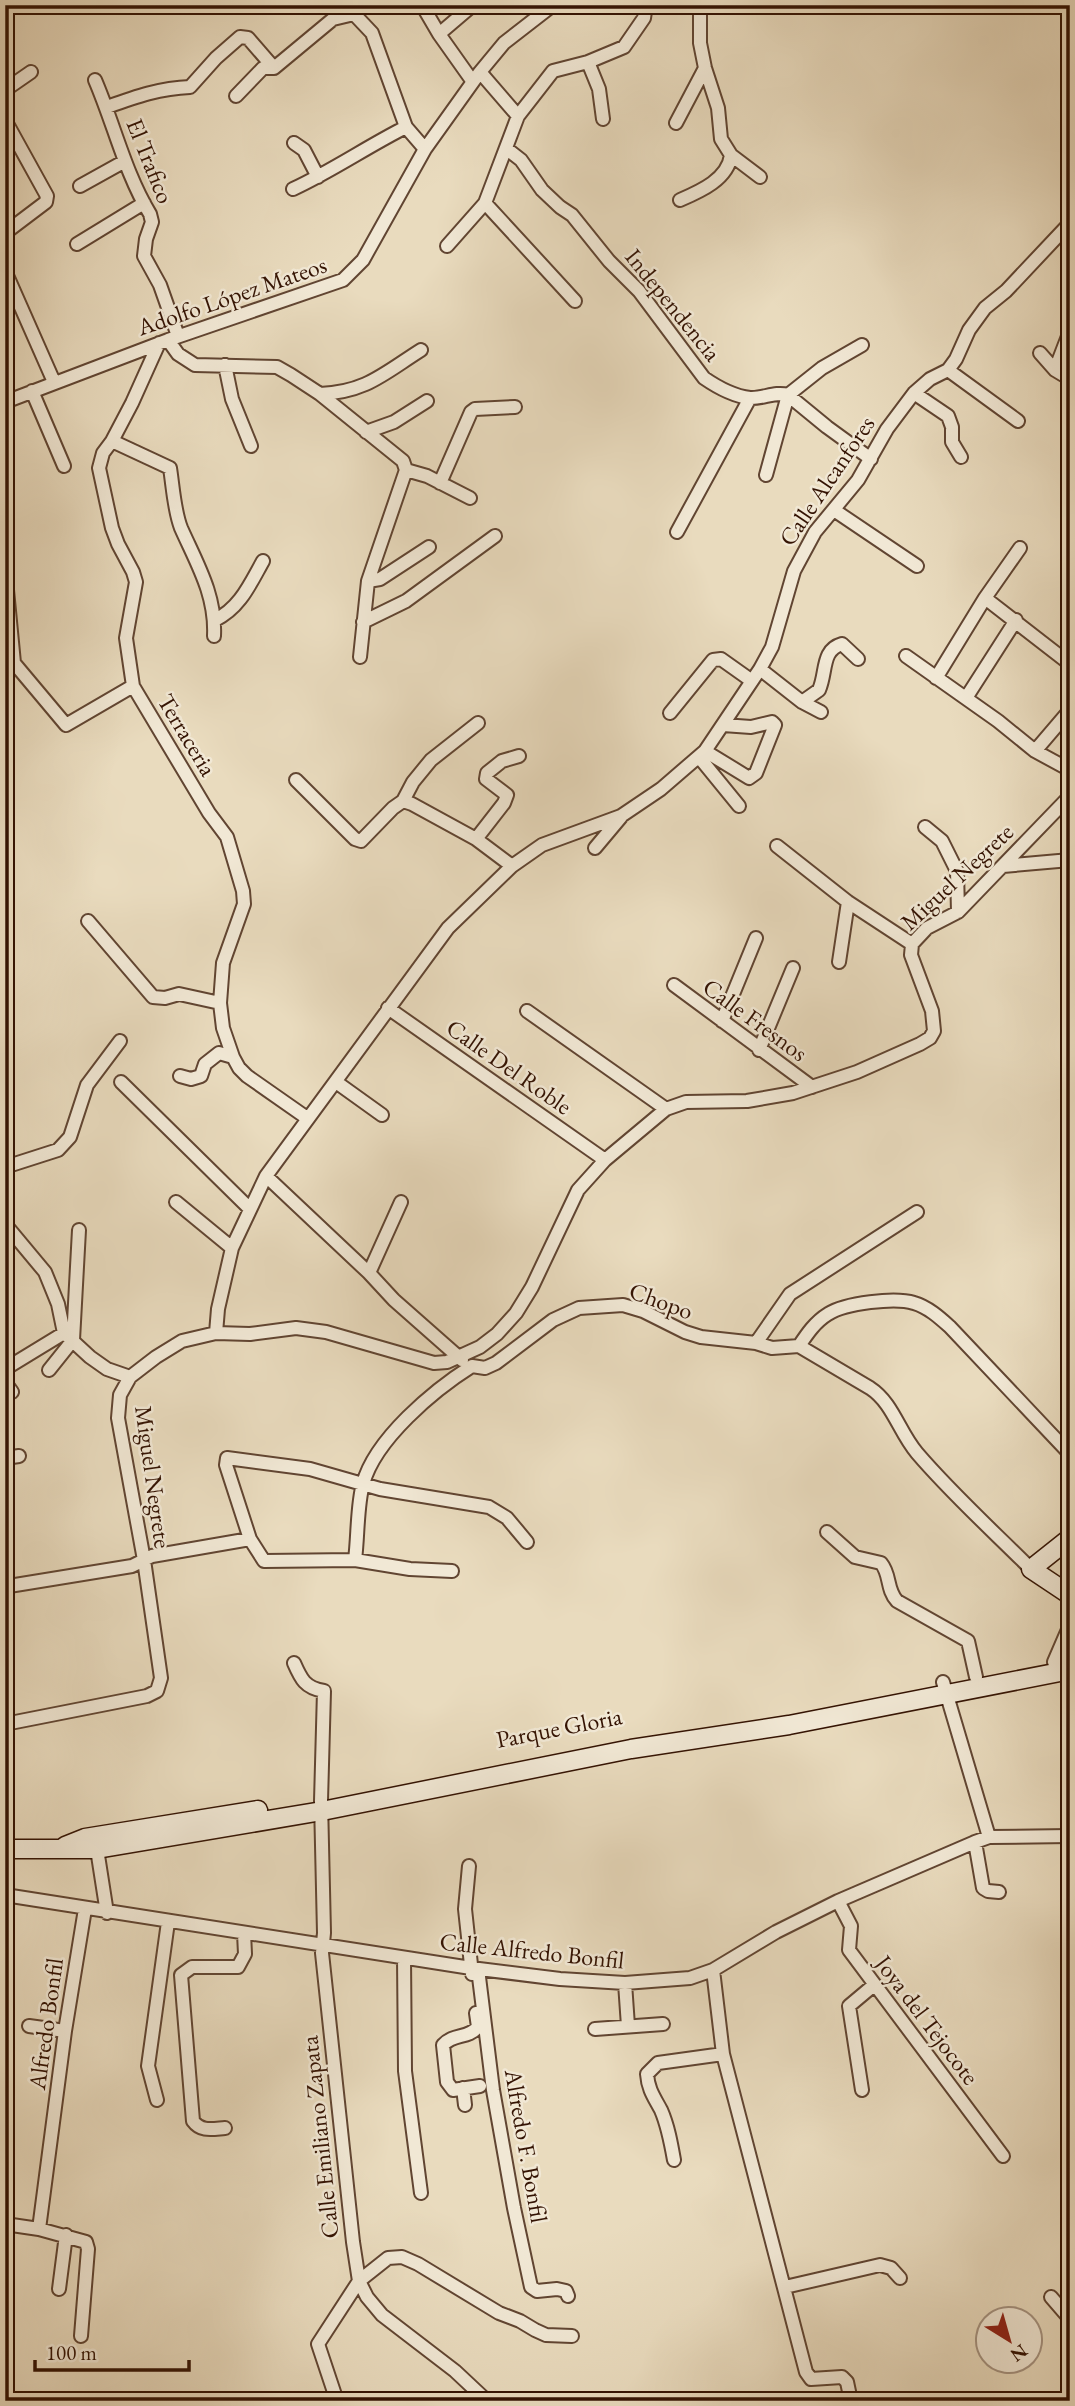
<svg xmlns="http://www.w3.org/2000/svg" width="1075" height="2406" font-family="'EB Garamond',serif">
<rect width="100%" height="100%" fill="#e9dbbe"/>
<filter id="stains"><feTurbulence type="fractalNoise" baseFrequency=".00286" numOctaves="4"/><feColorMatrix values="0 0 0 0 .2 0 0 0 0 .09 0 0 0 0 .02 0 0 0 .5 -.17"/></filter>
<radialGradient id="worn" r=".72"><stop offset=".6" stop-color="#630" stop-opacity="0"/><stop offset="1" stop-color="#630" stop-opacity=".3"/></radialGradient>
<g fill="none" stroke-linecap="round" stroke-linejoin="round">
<g stroke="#614532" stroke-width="16">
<path id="street" d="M422,5L439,34L473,82
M700,5V43L705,68L718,108L721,139L731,155L760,177
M439,34L473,5
M588,62L599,89L603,119
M480,72L518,116
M95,80C114,124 125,173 150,214L152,222L146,239L144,256L160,285L178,336
M5,90L31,72
M236,96L263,68H274L333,19L354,14L372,33L406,127L425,149
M107,107C135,97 160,88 190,87L216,58L240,37L248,38L274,68
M5,120L47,196L46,202L5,233
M676,123L705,68
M294,143L304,150L318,177
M507,149L521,160L542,190L560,207L572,215L609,261L639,291L704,378C717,387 733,396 750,398C763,399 775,391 788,395L827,427L871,459
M80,186L125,161
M293,189C332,171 368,146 406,127
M680,200C701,191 728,179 731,155
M485,203L575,301
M77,244L144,203
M447,246L485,203L518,116L553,71L588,62L624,47L644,18L646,5
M5,271L54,382
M168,340L178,354L195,365L277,367L291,375L320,394L403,461L406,470L368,581L360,657
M159,343L132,403L112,441L103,453L99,468L112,528L118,544L133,572L136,582L126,638L133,686L209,813L227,837L243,891L244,904L223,963L220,1003L223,1028L233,1057L239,1068L247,1076L307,1118
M1040,353L1055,370L1070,379
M225,365L232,399L251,446
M948,370L1018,421
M1055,370L1070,331
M32,391L64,466
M914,393L948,416L952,427V442L961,457
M320,394C366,392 383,374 421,350
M5,402L168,340L343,280L363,260L425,149L480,72L504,43L553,5
M366,432L394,422L427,401
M112,441L170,468C173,487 174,510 181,528C197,564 216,595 214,636
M406,470L427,476L470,498
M766,475L788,395L822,368L862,345
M440,483L471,412L475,409L515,407
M834,510L917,566
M677,532L750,398
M5,569L14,663L66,725L133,686
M368,581L380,579L429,547
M985,598L1070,664
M215,620C240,608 250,584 263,561
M363,622L406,601L495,536
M906,656L998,721L1035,751L1070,770
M760,669L802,702L821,712
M936,678L985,598L1020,548
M966,698L1016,620
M802,702L819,690C827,672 821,650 842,644L858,659
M670,713L713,660L721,659L752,681
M705,751L749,778L756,773L775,725L772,722L751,727L723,725
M1035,751L1070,710
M699,757L739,806
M296,780L355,839L361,841L393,808L403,801L413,782L431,760L478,723
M403,801L412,804L476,839L512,866
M925,827L942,841L957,871L958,912
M476,839L504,803L507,795L486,779L487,773L502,761L519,756
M777,846L848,902L912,944
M595,848L621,817
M1003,866L1070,860
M88,921L153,997L165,998L179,994L220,1003
M839,962L848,902
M674,985L812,1087
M388,1008L605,1160
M527,1011L666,1109
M722,1021L756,938
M759,1050L793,968
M180,1076L191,1079L201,1076L205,1064L219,1053L233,1057
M121,1082L250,1209
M336,1082L382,1115
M5,1167L58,1150L70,1137L87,1085L120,1041
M266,1176L369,1273L394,1300L462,1360
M176,1202L232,1248
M5,1224L45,1272L58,1304L64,1333L90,1357L107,1369L130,1377
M369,1273L401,1202
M216,1333L218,1309L232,1248L266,1176L448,928L512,866L542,845L621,816L661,789L705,751L760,669L772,647L794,571L815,532L858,480L887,429L914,393L930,379L948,370L956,359L969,330L985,308L1006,291L1070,223
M756,1343L790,1294L917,1212
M799,1346C807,1334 815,1322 828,1314C845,1303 895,1297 914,1303C928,1307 940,1318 950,1327L1070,1454
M5,1369L64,1333
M49,1370L73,1340L79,1230
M5,1382L12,1392
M5,1458L19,1456
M827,1532L855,1557L881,1563C891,1575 886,1589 897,1601L968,1641L976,1677
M355,1560C358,1537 357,1505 363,1484C375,1439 434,1390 472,1366L485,1368L496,1363L553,1320L579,1308L623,1305L643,1311L685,1332L701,1337L756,1343L772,1348L799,1346L870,1388C893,1403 899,1432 917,1453C952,1494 993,1531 1031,1569
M452,1571L410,1569L355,1560L264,1561L250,1539L226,1465L227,1458L310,1469L380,1489L489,1507L507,1518L527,1542
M9,1586L132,1566L152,1556L250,1539
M1054,1662L1070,1625
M294,1663C301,1679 305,1688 324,1691L321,1801L324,1933L322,1953L353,2242L359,2281L367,2297L382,2315L455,2371L487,2401
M943,1682L989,1837
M5,1724L147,1696L157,1691L161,1678L144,1560L118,1418L120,1395L130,1377L156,1357L182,1341L216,1333L250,1334L296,1328L326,1332L434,1363L447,1362L480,1347L497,1334L516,1313L532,1287L578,1190L605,1160L666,1109L686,1102L747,1101L793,1093L857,1072L920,1044L930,1038L934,1031L932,1011L911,955L912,944L927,928L958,912L1070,796
M975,1842L983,1888L988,1891L999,1892
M97,1849L107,1913
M469,1866L465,1909L472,1974
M5,1895L471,1968L560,1979L625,1983L690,1978L713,1970L776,1932L838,1901L975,1842L989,1837L1070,1836
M838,1901L851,1926L849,1950L1003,2156
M404,1958L405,2071L421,2193
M478,1969L493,2090L514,2208L531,2287L537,2291L557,2289L566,2291L568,2296
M713,1970L723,2054L806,2372L811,2379L842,2377L847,2382L851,2401
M625,1983L628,2026
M476,2013L478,2027C468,2039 454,2033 443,2045L447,2082L453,2090L480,2086
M29,2026L65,2031
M595,2029L663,2024
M463,2088L465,2105
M862,2090L849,2006L874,1985
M157,2100L148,2066L168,1922
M225,2128C212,2129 201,2132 193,2121L181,1975L192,1967H238L245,1954L244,1933
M674,2160C671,2143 668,2126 661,2110C654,2097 648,2089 647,2074L658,2063L723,2054
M5,2224L39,2229L86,2242L88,2249L81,2336
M39,2229L65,2031L85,1909
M785,2287L880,2265L891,2268L900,2278
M59,2289L66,2235
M5,2296H6
M1051,2297L1070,2319
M337,2401L318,2344L359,2281L388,2258L402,2257L418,2264L499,2313L520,2321L535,2330L546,2335L572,2336"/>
</g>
<g stroke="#341303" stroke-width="21">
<path id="secondary" d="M1070,1538L1031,1569L1070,1595
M65,1846L85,1838L258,1810
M5,1849H97L322,1811L631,1749L789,1725L1070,1670"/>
</g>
<use href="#street" stroke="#f1e8d5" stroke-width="12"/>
<use href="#secondary" stroke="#f1e8d5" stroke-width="18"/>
</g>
<g text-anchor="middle" stroke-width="5" stroke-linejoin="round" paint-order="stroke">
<g font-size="24" fill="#341303" stroke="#f1e8d5">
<text transform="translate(150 161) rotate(68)" y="8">El Trafico</text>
<text transform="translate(232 296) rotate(-19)" y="8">Adolfo López Mateos</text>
<text transform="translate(673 305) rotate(51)" y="8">Independencia</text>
<text transform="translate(827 481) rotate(-56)" y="8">Calle Alcanfores</text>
<text transform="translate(187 735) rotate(59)" y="8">Terraceria</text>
<text transform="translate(957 877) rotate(-43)" y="8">Miguel Negrete</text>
<text transform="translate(755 1020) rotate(36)" y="8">Calle Fresnos</text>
<text transform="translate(509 1067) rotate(35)" y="8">Calle Del Roble</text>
<text transform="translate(661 1301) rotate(20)" y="8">Chopo</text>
<text transform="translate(153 1477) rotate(82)" y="8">Miguel Negrete</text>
<text transform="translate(559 1728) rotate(-11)" y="8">Parque Gloria</text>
<text transform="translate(532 1951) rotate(6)" y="8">Calle Alfredo Bonfil</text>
<text transform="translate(927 2020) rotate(53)" y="8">Joya del Tejocote</text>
<text transform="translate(46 2024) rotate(-82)" y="8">Alfredo Bonfil</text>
<text transform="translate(320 2137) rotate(-96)" y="8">Calle Emiliano Zapata</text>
<text transform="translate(526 2146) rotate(80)" y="8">Alfredo F. Bonfil</text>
</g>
</g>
<rect width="1075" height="2406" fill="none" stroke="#e9dbbe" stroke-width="28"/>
<rect x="7" y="7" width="1061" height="2392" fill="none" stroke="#341303" stroke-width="3.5"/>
<rect x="14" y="14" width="1047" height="2378" fill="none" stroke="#341303" stroke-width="2"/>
<g transform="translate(1009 2340) rotate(143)"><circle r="33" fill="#f1e8d5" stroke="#a59381" stroke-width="2"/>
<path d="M0-5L12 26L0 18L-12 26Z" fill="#8f2418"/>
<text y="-10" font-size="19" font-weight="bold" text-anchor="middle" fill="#341303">N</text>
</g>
<path d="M35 2360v10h154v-10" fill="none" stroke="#341303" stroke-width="3.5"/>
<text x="46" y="2360" font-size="21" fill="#341303" stroke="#f1e8d5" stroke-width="5" paint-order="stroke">100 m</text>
<rect width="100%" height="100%" filter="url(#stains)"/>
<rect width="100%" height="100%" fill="url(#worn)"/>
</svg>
